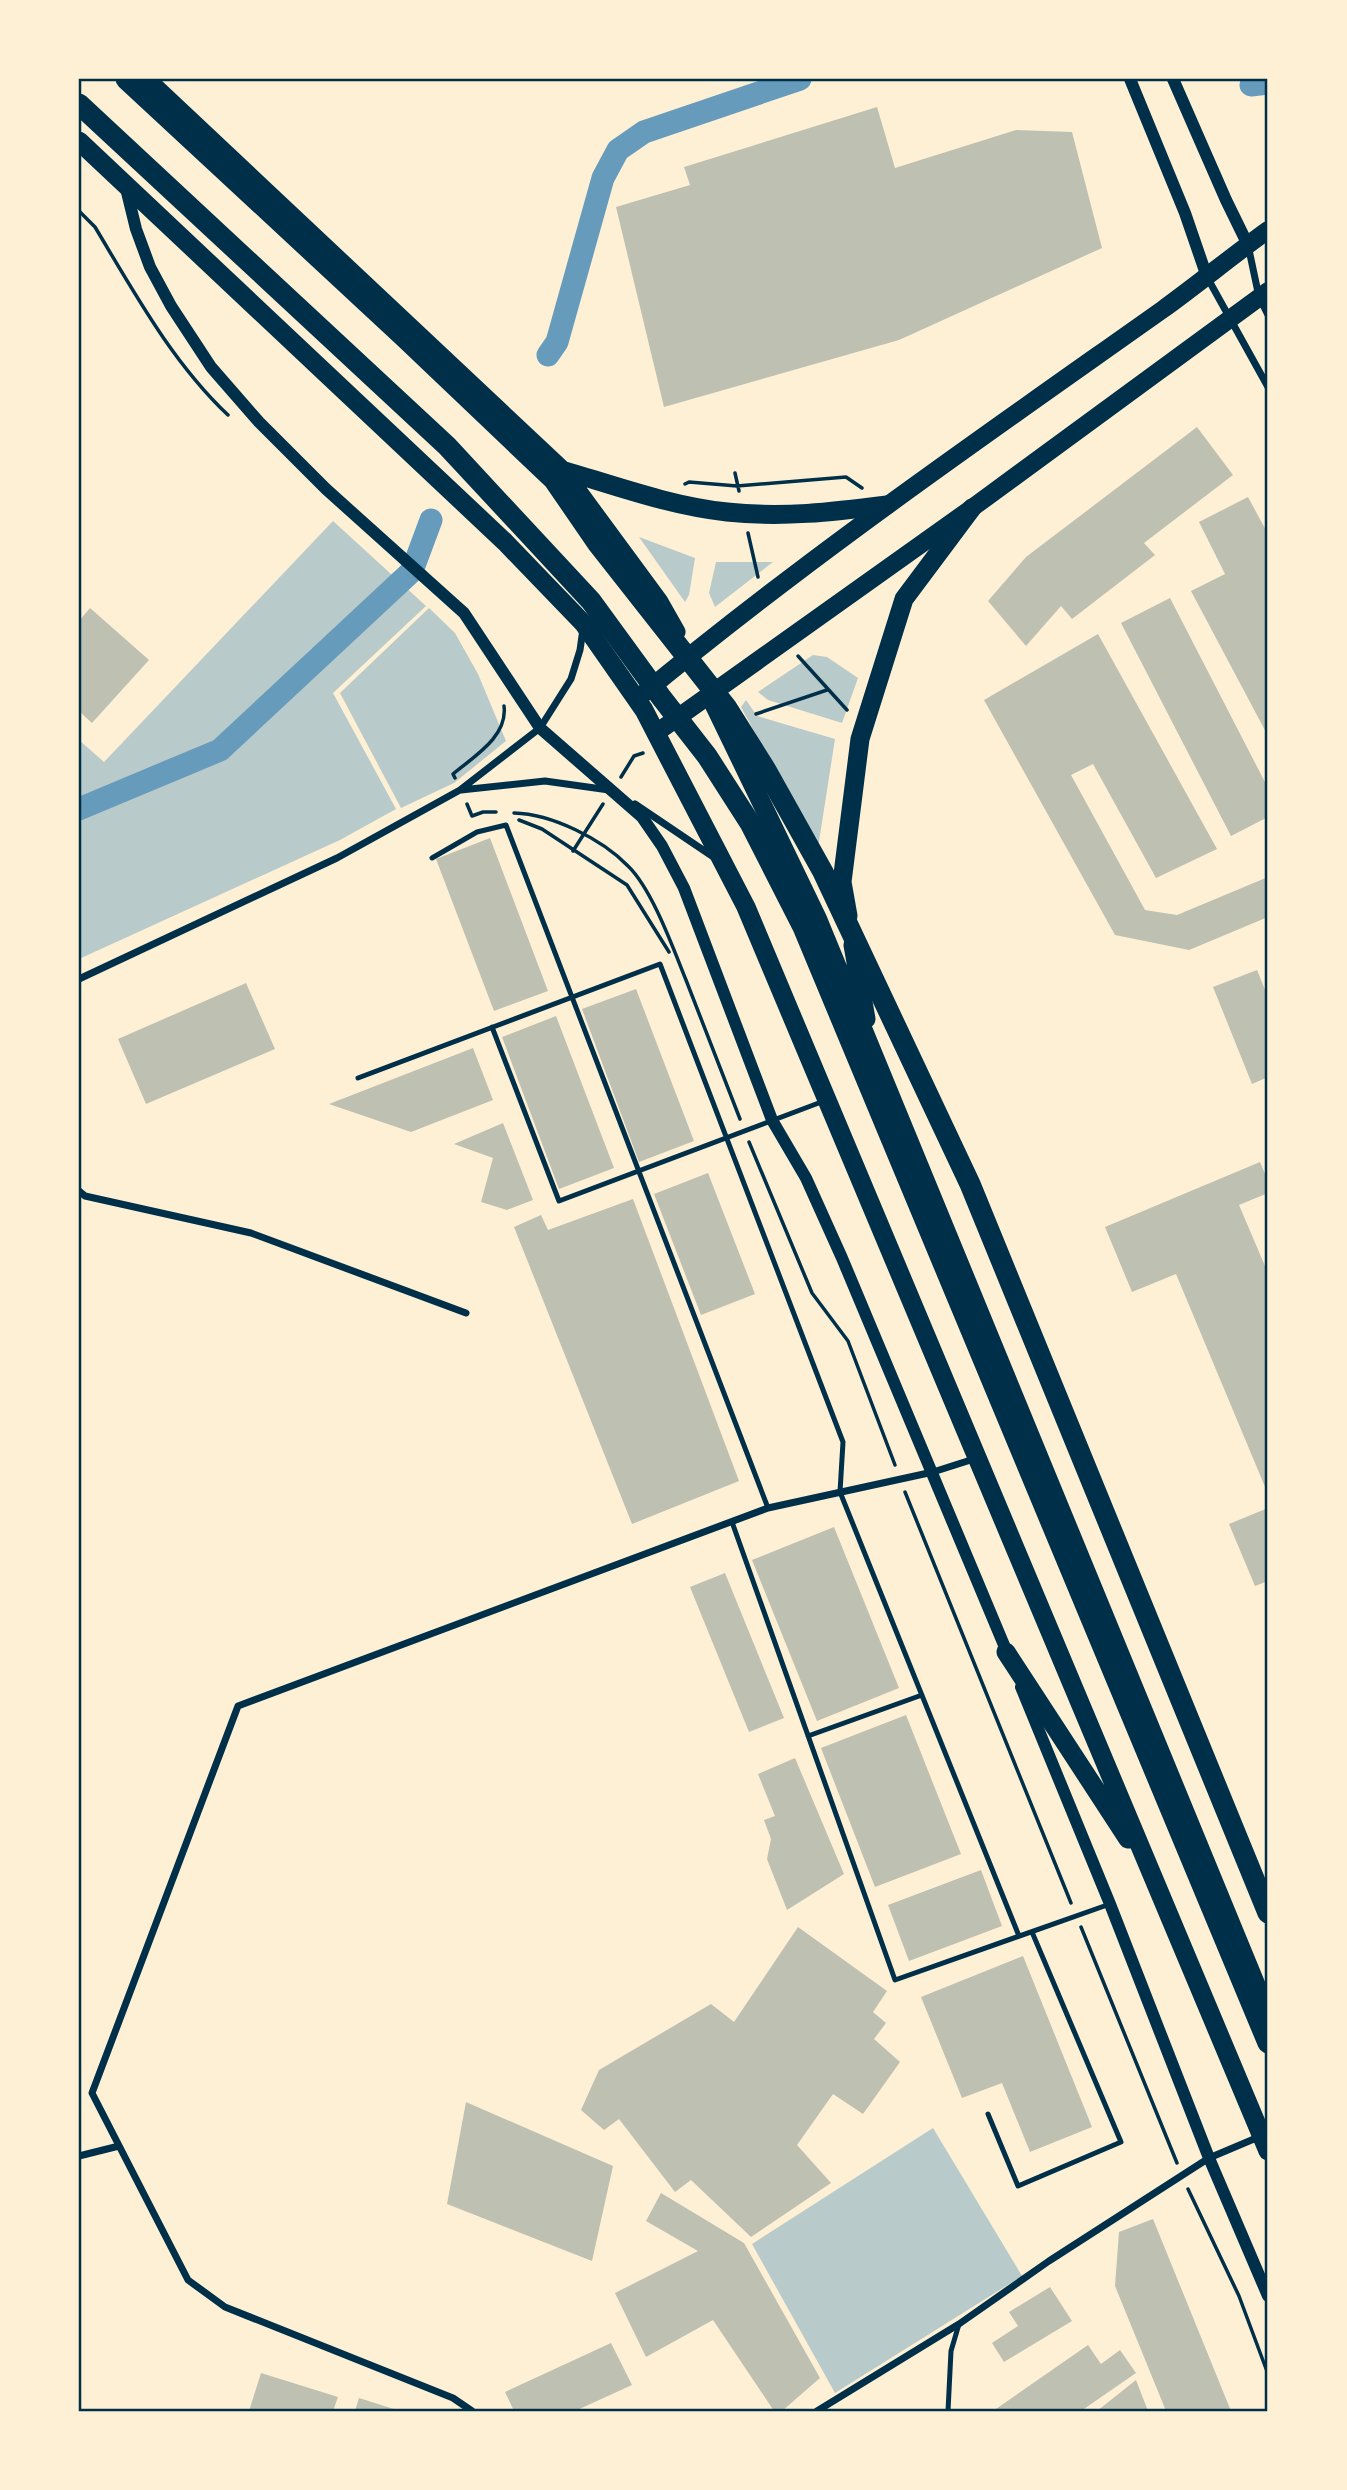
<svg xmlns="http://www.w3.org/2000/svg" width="1347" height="2490" font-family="'Varela Round',sans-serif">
<rect width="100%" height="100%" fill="#fdf0d5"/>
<path fill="#b9caca" d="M333,521L426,606L333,693L396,809L340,840L79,959V740L104,762Z
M639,537L695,558L689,595L685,602Z
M716,562H773L715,607L709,593Z
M429,608L455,633L478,674L506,741L454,783L401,808L340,693Z
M813,655L827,657L858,678L842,723L768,700L758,692Z
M746,700L757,716L835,739L818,848L741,707Z
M933,2128L1022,2276L835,2393L752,2244Z"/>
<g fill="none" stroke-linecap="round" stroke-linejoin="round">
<path stroke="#669bbc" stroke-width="23" d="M1251,85L1268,83
M548,355L557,342L603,178L618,150L644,132L800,79
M79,809L220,750L412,571L431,520"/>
</g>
<path fill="#bec0b2" d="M877,107L895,168L1016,130L1072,132L1102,248L899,340L664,407L616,207L690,185L684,167Z
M1197,427L1233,475L1144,543L1155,555L1072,619L1061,606L1026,646L988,601L1026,557Z
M1248,497L1268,534V736L1191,591L1225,574L1199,522Z
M1170,598L1268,788V817L1231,836L1121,623Z
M90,608L149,660L92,723L79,711V621Z
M1098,634L1217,849L1156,878L1093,764L1071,775L1145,910L1177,915L1268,877V917L1189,950L1115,935L984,700Z
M490,838L548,991L494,1011L436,859Z
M1257,970L1268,997V1077L1252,1084L1213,987Z
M246,983L275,1049L146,1104L118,1039Z
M636,989L694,1141L639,1162L582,1009Z
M556,1016L614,1168L559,1189L502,1037Z
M473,1048L493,1100L411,1132L329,1104Z
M503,1123L533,1200L507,1210L481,1202L493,1158L454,1144Z
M1260,1162L1268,1181V1193L1239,1205L1268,1273V1494L1176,1274L1132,1292L1105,1227Z
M708,1173L755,1294L701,1315L654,1194Z
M633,1199L739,1481L632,1524L514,1227L541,1215L548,1230Z
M1268,1508V1581L1255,1586L1229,1524Z
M834,1527L899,1688L817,1721L752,1560Z
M725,1573L784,1718L749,1732L690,1587Z
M906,1715L961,1854L875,1887L821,1748Z
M795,1758L844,1874L787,1910L767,1859L771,1839L764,1820L775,1816L758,1774Z
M981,1870L1002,1926L909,1961L888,1905Z
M798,1927L887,1991L873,2012L886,2023L874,2039L900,2062L863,2114L833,2094L797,2145L831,2183L751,2237L691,2180L675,2192L619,2119L604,2130L581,2110L599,2070L711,2004L734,2022Z
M1023,1956L1092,2127L1030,2152L1002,2083L962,2098L921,1997Z
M466,2102L613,2166L592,2261L447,2204Z
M661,2193L744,2243L820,2378L782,2411H774L713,2320L646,2357L615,2293L698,2251L646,2221Z
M1153,2219L1231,2411H1166L1115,2286L1119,2232Z
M1050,2287L1072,2321L1004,2362L992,2343L1018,2326L1009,2312Z
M611,2343L632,2385L575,2411H514L505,2392Z
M1088,2345L1101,2364L1120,2350L1136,2373L1081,2411H993Z
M261,2373L338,2397L333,2411H249Z
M1136,2380L1148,2411H1097Z
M359,2398L400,2411H355Z"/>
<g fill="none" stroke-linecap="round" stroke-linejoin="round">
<path stroke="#003049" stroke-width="3.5" d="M79,211L95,227C134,292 172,362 228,415
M735,473L739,491
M685,484L689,482L737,486L846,477L862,488
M748,533L758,577
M798,656L847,710
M756,714L827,690
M621,777L634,756L643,753
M455,778L453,774C473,757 508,737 504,706
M467,804L472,816L483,812H496
M514,813C552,814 602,839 628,866C652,889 673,948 686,980C704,1026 722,1072 740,1119
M519,820L542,829L627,885L669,952
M573,851L603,804
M749,1142L812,1293L848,1341L895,1465
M905,1492L1071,1903
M1081,1927L1177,2163
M1188,2189L1239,2296L1268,2374"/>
<path stroke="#003049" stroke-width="5" d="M432,858L477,832L506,825L768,1508
M492,1027L559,1201L824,1101
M358,1078L660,964L843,1442L840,1492L1019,1936
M732,1522L895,1980L1110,1904
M808,1736L922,1695
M988,2114L1018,2186L1121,2142L1032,1932
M948,2411L951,2351L959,2324"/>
<path stroke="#003049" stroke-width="7" d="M1248,245L1259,297L1268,315
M1207,277L1268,387
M461,790L545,781L609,790
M635,804L712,856
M79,979L337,858L460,790L540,728L571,679L580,650L583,629
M79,1191L85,1196L251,1233L466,1313
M79,2156L119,2146
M472,2411L453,2398L225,2307L188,2280L92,2093L238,1706L768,1508L933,1472L977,1458
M817,2411L959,2324L1049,2261L1209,2158L1261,2136"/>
<path stroke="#003049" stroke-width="12" d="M1130,79L1185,213L1207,277
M1173,79L1226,200L1248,245
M125,184L136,229L150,267L171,306L211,367L259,422L326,489L464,613L540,728L642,817L662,846L684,888L772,1120L806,1178L842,1258L1009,1657
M1021,1687L1110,1904L1209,2158L1268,2296"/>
<path stroke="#003049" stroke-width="18" d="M637,699C804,560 984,436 1162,310C1198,284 1232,256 1268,230
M656,733L972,508L1268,291"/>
<path stroke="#003049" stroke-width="19" d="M146,79L562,470L659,602L676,632
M79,141L505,542L584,624L644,710L746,907L1268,2151
M562,470C616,486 671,506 727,512C782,518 833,512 887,505
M710,696L818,920L1268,2014
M848,916L842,882L860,739L904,599L972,508
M853,945L866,1019
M1006,1652L1128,1839"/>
<path stroke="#003049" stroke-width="21" d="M126,79L404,337L554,480L598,544L727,708L766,770L823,872L970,1184L1268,1913
M79,104L447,446L591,601L661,697L707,756L750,823L803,927L1268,2043"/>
</g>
<rect width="1347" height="2490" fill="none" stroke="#fdf0d5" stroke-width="161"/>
<rect x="80" y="80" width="1186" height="2330" fill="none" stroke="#003049" stroke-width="2.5"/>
</svg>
